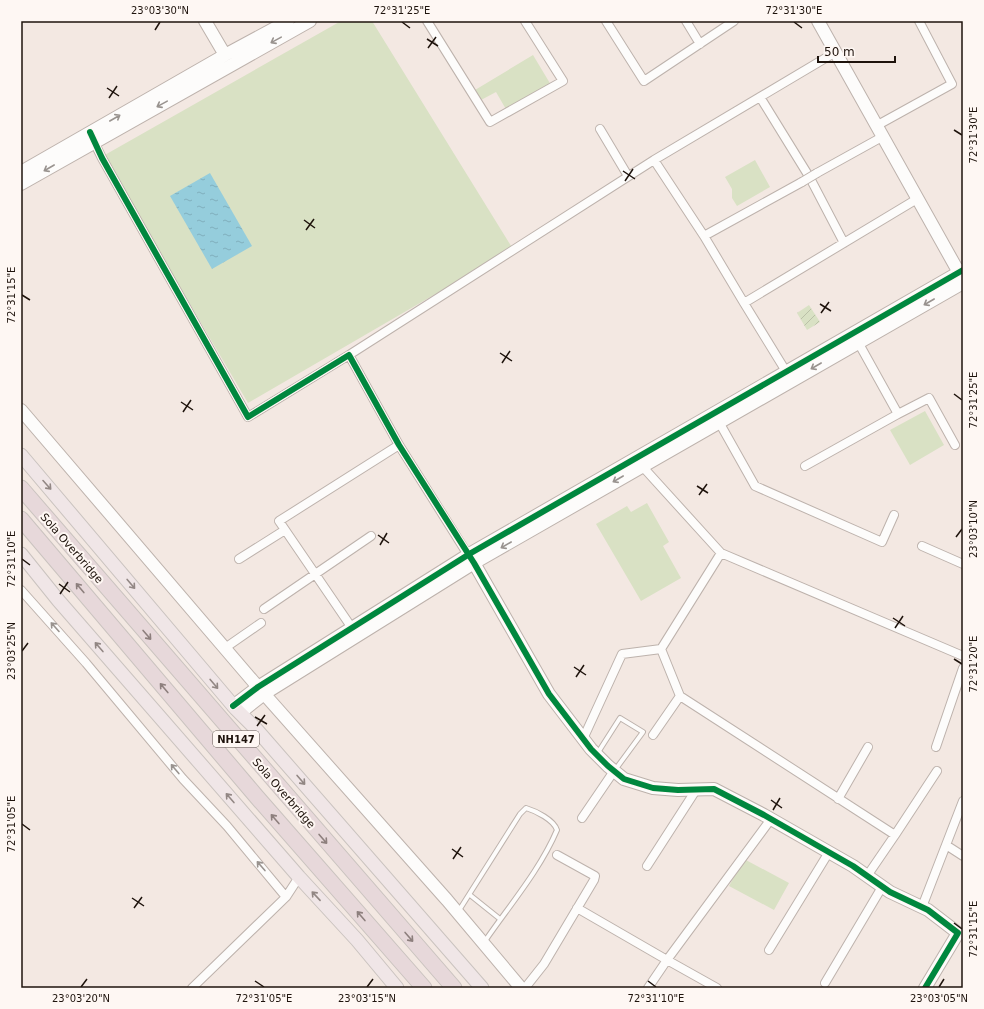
<svg xmlns="http://www.w3.org/2000/svg" width="984" height="1009" font-family="'DejaVu Sans',sans-serif">
<defs>
<pattern id="garden-furrows" width="10" height="10" patternUnits="userSpaceOnUse"><rect width="10" height="10" fill="#d9e1c4"/><path d="M-1 1l2-2M0 10L10 0M9 11l2-2" fill="none" stroke="#bac0a7"/></pattern>
<pattern id="water-ripples" width="26" height="14" patternUnits="userSpaceOnUse"><rect width="26" height="14" fill="#95cddc"/><path d="M2 4q2-2 4 0t4 0M15 11q2-2 4 0t4 0" fill="none" stroke="#80afbc"/></pattern>
</defs>
<rect width="100%" height="100%" fill="#f3e8e2"/>
<path fill="#d9e1c4" d="M341,21H372L513,249L248,403L103,156Z
M533,55L551,85L507,111L496,92L481,100L475,90Z
M755,160L770,187L737,206L732,198V189L725,177Z
M925,411L944,445L910,465L890,430Z
M647,503L669,542L663,546L681,578L641,601L596,524L627,506L631,512Z
M744,859L789,883L774,910L729,886Z"/>
<path fill="url(#garden-furrows)" d="M809,305L820,322L807,330L797,313Z"/>
<path fill="url(#water-ripples)" d="M210,173L252,246L212,269L170,196Z"/>
<g fill="none" stroke-linecap="round" stroke-linejoin="round">
<g stroke="#bdb2ac" stroke-width="6">
<path id="lane" d="M597,754L620,718L643,732L615,770
M470,895L500,919
M458,912L520,814L526,808C536,811 554,820 557,830C540,870 509,906 485,941"/>
</g>
<g stroke="#bdb2ac" stroke-width="10">
<path id="street" d="M427,21L490,122L563,81L525,21
M606,21L644,81L734,21
M686,21L700,44
M760,97L810,178L844,243
M876,126L952,84L919,21
M600,129L628,176
M92,138L102,158L248,417L349,355L399,445L470,558
M817,173L882,137
M802,182L704,236L654,160L834,53
M704,236L744,303
M858,342L898,414L929,398L955,445
M349,355L654,160
M787,373L744,303L917,199
M719,422L755,486L882,542L894,515
M805,466L898,414
M922,546L963,564
M721,553L963,656
M239,559L285,530
M21,590L86,663L183,779L227,826L286,897
M264,609L371,536
M352,628L279,521L399,445
M225,648L261,623
M661,649L680,696L895,835L867,876
M653,735L680,696
M583,739L622,654L661,649L721,553L642,466
M936,747L963,668
M838,799L868,747
M582,818L614,771
M895,835L937,771
M946,845L963,856
M647,866L696,790
M922,907L963,801
M577,908L667,960L771,819
M769,950L829,852
M825,983L882,887
M192,988L286,897L299,877
M525,988L544,964L594,880L595,876L557,855
M648,988L667,960L717,988"/>
</g>
<g stroke="#bdb2ac" stroke-width="14">
<path id="secondary" d="M205,21L225,55
M818,21L962,278
M21,172L225,55L288,21
M21,184L310,21
M21,410L258,687L447,900L521,988
M474,563L549,694L591,749L608,766L624,779L653,788L678,790L714,789L764,815L853,866L890,892L928,910L958,933L925,988
M233,706L258,687L471,553L963,270
M240,713L264,694L474,563L963,283"/>
</g>
<g stroke="#cac3bf" stroke-width="15">
<path id="primary" d="M21,455L236,709L256,729L482,988
M21,554L58,600L299,877L357,940L397,988"/>
</g>
<g stroke="#cac3bf" stroke-width="17">
<path id="highway" d="M21,488L454,988
M21,519L256,796L424,988"/>
</g>
<use href="#lane" stroke="#fdfcfb" stroke-width="4"/>
<use href="#street" stroke="#fdfcfb" stroke-width="8"/>
<use href="#secondary" stroke="#fdfcfb" stroke-width="12"/>
<use href="#primary" stroke="#f0e6e7" stroke-width="13"/>
<use href="#highway" stroke="#e7d8da" stroke-width="15"/>
<g stroke="#bdb2ac" stroke-width="10" stroke-linecap="butt">
<path id="street-bridge" d="M802,182L817,173"/>
</g>
<use href="#street-bridge" stroke="#fdfcfb" stroke-width="8"/>
<g stroke="#fef7f3" stroke-width="8">
<path id="cycleway" d="M90,132L102,158L248,417L349,355L399,445L474,563L549,694L591,749L608,766L624,779L653,788L678,790L714,789L764,815L853,866L890,892L928,910L958,933L925,988
M233,706L258,687L471,553L963,270"/>
</g>
<use href="#cycleway" stroke="#00873e" stroke-width="6"/>
</g>
<defs><path id="oneway-shaft" d="M-6 0H5M1.5-3L5.5 0L1.5 3" fill="none" stroke-width="1.6" stroke-linecap="round" stroke-linejoin="round"/></defs>
<g stroke="#99938f">
<use href="#oneway-shaft" transform="translate(276 40) rotate(151)"/>
<use href="#oneway-shaft" transform="translate(162 104) rotate(151)"/>
<use href="#oneway-shaft" transform="translate(115 118) rotate(-30)"/>
<use href="#oneway-shaft" transform="translate(49 168) rotate(150)"/>
<use href="#oneway-shaft" transform="translate(929 302) rotate(150)"/>
<use href="#oneway-shaft" transform="translate(816 366) rotate(150)"/>
<use href="#oneway-shaft" transform="translate(618 479) rotate(150)"/>
<use href="#oneway-shaft" transform="translate(506 545) rotate(150)"/>
<use href="#oneway-shaft" transform="translate(55 627) rotate(-132)"/>
<use href="#oneway-shaft" transform="translate(175 769) rotate(-130)"/>
<use href="#oneway-shaft" transform="translate(261 866) rotate(-131)"/>
</g>
<g stroke="#928784">
<use href="#oneway-shaft" transform="translate(47 485) rotate(48)"/>
<use href="#oneway-shaft" transform="translate(131 584) rotate(50)"/>
<use href="#oneway-shaft" transform="translate(99 647) rotate(-131)"/>
<use href="#oneway-shaft" transform="translate(214 684) rotate(50)"/>
<use href="#oneway-shaft" transform="translate(301 780) rotate(49)"/>
<use href="#oneway-shaft" transform="translate(230 798) rotate(-131)"/>
<use href="#oneway-shaft" transform="translate(316 896) rotate(-133)"/>
</g>
<g stroke="#8d7f7d">
<use href="#oneway-shaft" transform="translate(80 588) rotate(-130)"/>
<use href="#oneway-shaft" transform="translate(147 635) rotate(49)"/>
<use href="#oneway-shaft" transform="translate(164 688) rotate(-130)"/>
<use href="#oneway-shaft" transform="translate(275 819) rotate(-131)"/>
<use href="#oneway-shaft" transform="translate(323 839) rotate(49)"/>
<use href="#oneway-shaft" transform="translate(361 916) rotate(-131)"/>
<use href="#oneway-shaft" transform="translate(409 937) rotate(49)"/>
</g>
<path fill="none" stroke="#1e130c" stroke-width="1.5" d="M402,22L410,28M794,22L802,28M155,30L160,22M427,39L438,46M428,48L436,37M107,88L119,96M109,98L117,86M954,130L962,135M623,171L635,179M625,181L633,169M304,220L315,228M306,230L314,219M22,295L30,300M820,304L831,311M821,313L829,302M500,353L512,361M502,363L510,351M954,394L962,400M181,402L193,410M183,412L191,400M697,486L708,493M699,495L707,484M378,535L389,543M956,537L962,529M380,545L387,533M22,559L30,565M59,584L70,592M60,594L68,582M893,618L905,626M895,628L903,616M22,651L28,643M954,659L962,664M574,667L586,675M576,677L584,665M255,717L267,724M257,726L265,715M771,800L782,808M773,810L780,798M22,824L30,830M452,849L463,857M453,859L461,847M132,898L144,906M134,908L142,897M954,923L962,929M255,981L264,987M648,981L656,987M81,987L87,979M367,987L373,979M939,987L944,979"/>
<g text-anchor="middle" stroke-width="4" stroke-linejoin="round" paint-order="stroke">
<rect fill="#fef7f3" stroke="#615751" stroke-width="1" x="213" y="731" width="46" height="16" rx="3"/>
<g font-size="10" font-weight="bold" fill="#1e130c">
<text x="236" y="743">NH147</text>
</g>
<g font-size="11" fill="#1e130c" stroke="#fef7f3">
<text transform="translate(72 548) rotate(49)" y="4">Sola Overbridge</text>
<text transform="translate(284 793) rotate(49)" y="4">Sola Overbridge</text>
</g>
</g>
<rect width="984" height="1009" fill="none" stroke="#fef7f3" stroke-width="44"/>
<path d="M818 56v6h77v-6" fill="none" stroke="#1e130c" stroke-width="2"/>
<text x="824" y="56" font-size="12" fill="#1e130c" stroke="#fef7f3" stroke-width="3" paint-order="stroke">50 m</text>
<rect x="22" y="22" width="940" height="965" fill="none" stroke="#1e130c" stroke-width="1.5"/>
<g font-size="10" text-anchor="middle" fill="#1e130c">
<text x="160" y="14">23°03'30"N</text>
<text x="402" y="14">72°31'25"E</text>
<text x="794" y="14">72°31'30"E</text>
<text transform="translate(973 135) rotate(-90)" y="4">72°31'30"E</text>
<text transform="translate(11 295) rotate(-90)" y="4">72°31'15"E</text>
<text transform="translate(973 400) rotate(-90)" y="4">72°31'25"E</text>
<text transform="translate(973 529) rotate(-90)" y="4">23°03'10"N</text>
<text transform="translate(11 559) rotate(-90)" y="4">72°31'10"E</text>
<text transform="translate(11 651) rotate(-90)" y="4">23°03'25"N</text>
<text transform="translate(973 664) rotate(-90)" y="4">72°31'20"E</text>
<text transform="translate(11 824) rotate(-90)" y="4">72°31'05"E</text>
<text transform="translate(973 929) rotate(-90)" y="4">72°31'15"E</text>
<text x="81" y="1002">23°03'20"N</text>
<text x="264" y="1002">72°31'05"E</text>
<text x="367" y="1002">23°03'15"N</text>
<text x="656" y="1002">72°31'10"E</text>
<text x="939" y="1002">23°03'05"N</text>
</g>
</svg>
